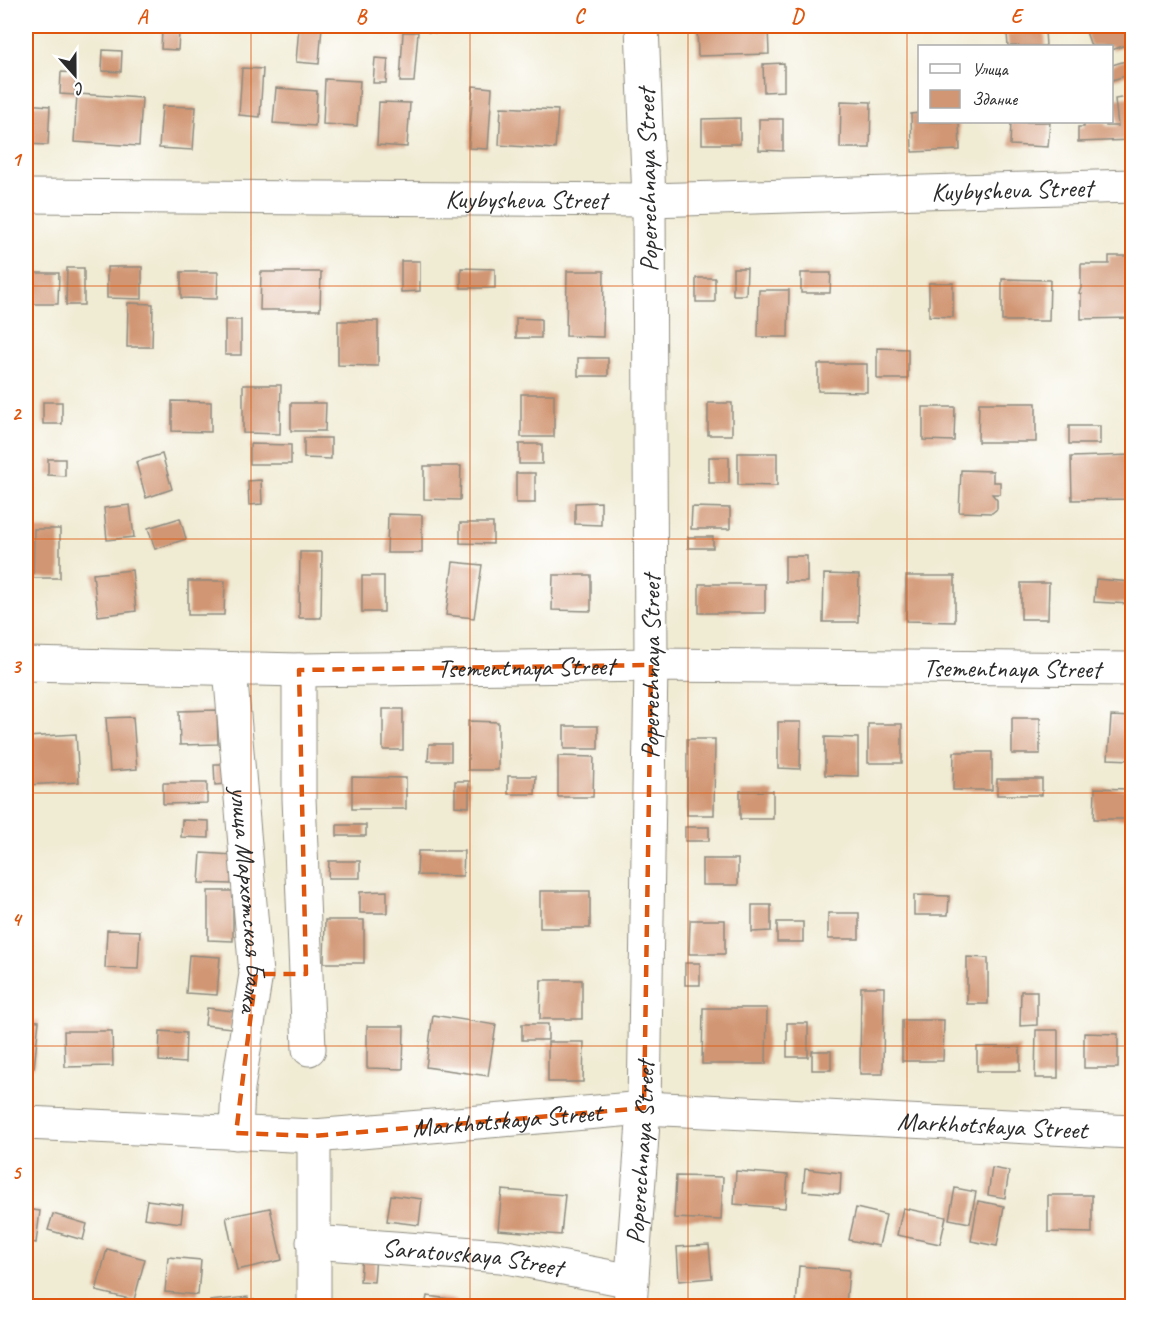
<svg xmlns="http://www.w3.org/2000/svg" width="1158" height="1332" font-family="Caveat,sans-serif">
<rect width="100%" height="100%" fill="#fff"/>
<filter id="ink" filterUnits="userSpaceOnUse"><feTurbulence type="fractalNoise" baseFrequency=".0167" numOctaves="2"/><feDisplacementMap in="SourceGraphic" scale="12" xChannelSelector="R" yChannelSelector="G"/><feConvolveMatrix kernelMatrix="1 2 1 2 8 2 1 2 1" color-interpolation-filters="sRGB"/></filter>
<filter id="wash" filterUnits="userSpaceOnUse"><feTurbulence type="fractalNoise" baseFrequency=".008" numOctaves="4" result="noise"/><feDisplacementMap in="SourceGraphic" scale="24" xChannelSelector="R" yChannelSelector="G"/><feGaussianBlur stdDeviation="1.35" result="paint"/><feColorMatrix in="noise" values="0 0 0 0 0 0 0 0 0 0 0 0 0 0 0 0 0 1.4 0 .05"/><feComposite in="paint" operator="in"/></filter>
<g filter="url(#wash)">
<rect width="100%" height="100%" fill="#f0ebd3"/>
<g id="blocks">
<path fill="#d19673" d="M299,26H322L319,64L296,62Z
M429,26H457L456,34L428,32Z
M697,26H768L769,54L698,56Z
M1084,26H1125L1131,43L1112,50V46H1091Z
M162,31L179,33L178,50L161,49Z
M1045,31L1046,46H1008L1007,34Z
M403,32H418L414,82H400Z
M103,50L122,51L121,72L102,71Z
M375,58L388,59L386,83H373Z
M1132,59V74L1112,80V65Z
M784,63V91L764,92L763,64Z
M242,68L263,69L260,117L239,115Z
M61,72L76,73L75,95L60,94Z
M325,79L360,81L357,126L323,124Z
M473,86L492,88L488,149L469,148Z
M276,88L317,91L315,126L273,123Z
M77,94L142,98L139,146L74,142Z
M1132,96V140L1078,142V127H1084V122H1106V126H1118L1115,99Z
M841,101L871,102L870,148H840Z
M379,102L410,103L407,147L377,145Z
M26,104L50,106L48,145L26,144Z
M162,106L196,107L193,150L159,148Z
M501,107L558,110L555,149L499,145Z
M920,113V122H959L960,150L912,152L911,114Z
M740,118V144H702V119Z
M759,119H783V151L759,150Z
M1011,122H1050L1048,147L1010,145Z
M1109,256H1132V318L1081,319V294L1079,293L1081,288V264H1109Z
M401,261H420V291L401,292Z
M107,267H142V299L107,298Z
M67,268H84V305H66Z
M461,268L495,269V288H461Z
M733,268H747L746,295H733Z
M567,271H604L603,337L566,336Z
M181,272H218L217,299L181,298Z
M261,272H321L320,310H260Z
M26,273H59L58,304H26Z
M801,273H831L830,293H801Z
M696,278H715V302H696Z
M1002,279L1050,280L1049,321H1002Z
M929,283H953V317L929,316Z
M759,290H789L788,337H758Z
M128,303L153,304L152,347H127Z
M516,318L541,319V338H516Z
M225,320H241V355H225Z
M338,321H378V366L338,365Z
M877,348L908,349V379H877Z
M578,358H608V376H578Z
M818,364H867V392L818,391Z
M243,385H281L280,434L243,433Z
M521,394H554V437H521Z
M172,401L211,402V432L172,431Z
M43,402H62V424H43Z
M291,403H326L325,431H291Z
M708,403H732V435H708Z
M979,403H1036V442H978Z
M923,407H955L954,441L923,440Z
M1069,426H1100V444H1069Z
M304,438H331V459L304,458Z
M250,444L291,445V464H250Z
M519,444H542V464H519Z
M738,453H777V486L738,485Z
M162,454L172,489L146,498L136,462Z
M1132,455V499L1072,500L1071,457Z
M709,457H729V483H709Z
M48,459H65V476L48,475Z
M424,466H461L460,500L424,499Z
M961,470L993,471V482H1000V494H992L997,500V509L992,513L959,512Z
M516,473H535V503H516Z
M261,480L262,504L249,505L248,481Z
M601,502V525L575,524V503Z
M130,505L134,537L107,540L104,508Z
M692,507L730,508V529H691Z
M388,514L422,515V553H387Z
M180,518L186,539L155,549L148,528Z
M460,523H493V544L460,543Z
M34,529H60V578H33Z
M688,537H713V548H688Z
M300,552H322L321,618H299Z
M785,556H807V582H785Z
M453,562L482,565L474,618L446,615Z
M132,570L136,611L98,616L93,574Z
M824,574L859,575L858,622H823Z
M553,575H591V611L552,610Z
M362,576H384V612H362Z
M906,576H955V622L906,621Z
M1096,579L1131,582L1130,604L1094,602Z
M188,581H225L224,615H188Z
M1021,583H1049L1048,619H1021Z
M699,584H765V613H699Z
M383,709H403V750H383Z
M217,710L218,744L180,745L179,711Z
M1111,716L1132,717V760L1108,759Z
M133,717L137,769L110,771L106,718Z
M1012,718H1040V754H1012Z
M468,721L498,722V770H468Z
M778,722H801L800,769L778,768Z
M868,724H902V763H868Z
M564,726H598V749H564Z
M76,734L79,782L26,785V737Z
M825,737L858,738V776L825,775Z
M687,739H715L714,815H687Z
M429,744H451V761H428Z
M954,752H992V790H953Z
M558,756L594,757L593,797H558Z
M214,764H226V784L215,785Z
M508,776H536L535,794H508Z
M352,777L406,778V809H352Z
M997,779H1042V795H997Z
M455,781H469V807L455,806Z
M163,783H207V803L163,804Z
M1095,788L1127,789L1126,819H1094Z
M740,791H773V819H740Z
M182,820L209,821V838L181,837Z
M337,825H366V836H337Z
M685,827H709V841H685Z
M418,851H464L463,876L417,875Z
M201,853L233,855L231,884L199,883Z
M702,859H738V885H702Z
M329,861H360V878H328Z
M208,891H233V941L208,940Z
M387,891V913H360V892Z
M540,891H590V928H540Z
M914,895L949,896L948,915H914Z
M752,905H771V931L752,932Z
M828,913H859V939H828Z
M325,920H364V963H324Z
M690,920H725V954H689Z
M777,922H803V942H777Z
M107,930L140,931L138,969L105,968Z
M189,955L220,957L217,995L186,993Z
M967,957L988,958V1004H967Z
M685,963H700V985H685Z
M541,980H582V1019H540Z
M861,987H884L883,1074H860Z
M1021,991H1037V1025L1020,1026Z
M207,1008L233,1011L231,1028L205,1025Z
M703,1008H767L766,1064H702Z
M433,1015L496,1025L488,1076L426,1067Z
M26,1020L39,1021L34,1068L26,1067Z
M902,1020H944L943,1061H902Z
M787,1023H808V1057H787Z
M522,1024H548V1040H522Z
M367,1026H404L403,1069L367,1068Z
M1036,1030H1058V1078H1035Z
M64,1031H112L113,1066L65,1067Z
M160,1031L186,1033L185,1063L159,1061Z
M1130,1031H1132V1084H1130Z
M1084,1033L1118,1034V1068H1084Z
M548,1042H584L583,1082H548Z
M977,1047H1020V1071H977Z
M812,1051H831V1070H812Z
M992,1168L1009,1171L1005,1198L988,1195Z
M805,1169L841,1173L840,1194L803,1191Z
M736,1171L788,1175L785,1208L734,1204Z
M676,1176L723,1177L721,1220L674,1218Z
M955,1188L976,1192L970,1223L949,1219Z
M502,1190L565,1195L561,1235L498,1230Z
M391,1195L422,1199L419,1225L387,1221Z
M1048,1195H1092V1233L1048,1232Z
M147,1200L183,1205L181,1223L144,1218Z
M978,1201L1004,1206L997,1246L971,1241Z
M270,1208L282,1260L237,1270L226,1217Z
M856,1208L886,1215L879,1246L849,1240Z
M903,1208L946,1217L940,1244L897,1235Z
M26,1209L40,1211L36,1243L26,1241Z
M53,1214L87,1224L83,1240L48,1230Z
M709,1245L712,1278L679,1281L677,1247Z
M107,1249L145,1259L134,1300L96,1291Z
M362,1254L376,1256L374,1282L360,1281Z
M168,1257L201,1260L198,1295L165,1292Z
M799,1266L849,1270L846,1306H796Z
M427,1296L457,1300V1306H425Z
M248,1297L249,1301L254,1300L255,1306H210V1301Z"/>
</g>
</g>
<g filter="url(#ink)">
<use href="#blocks" fill-opacity="0" stroke="#8e8b7f" stroke-width="1.5"/>
<g fill="none" stroke-linecap="round" stroke-linejoin="round">
<g stroke="#8e8b7f" stroke-width="35">
<g id="minor">
<path id="s1" d="M26,196L649,200L1132,186"/>
<path id="s2" d="M26,664L299,670L651,665L1132,669"/>
<path id="s3" d="M230,669L256,974L238,1088L236,1133"/>
<path d="M299,670V798L309,1049"/>
<path id="s4" d="M26,1123L314,1136L644,1108L1132,1132"/>
<path d="M314,1136V1306"/>
<path id="s5" d="M313,1242L501,1256L632,1281"/>
<path id="s6" d="M630,1306L644,1108L651,665L649,200L642,26"/>
</g>
</g>
<use href="#minor" stroke="#fff" stroke-width="33"/>
</g>
</g>
<path fill="none" stroke="#df570e" stroke-width="4.5" stroke-dasharray="12 8" stroke-linejoin="round" d="M651,665L644,1108L314,1136L236,1133L256,974H306L299,670Z"/>
<path fill="none" stroke="#df570e" stroke-width="1.5" stroke-opacity="0.55" d="M251,26V1306M470,26V1306M688,26V1306M907,26V1306M26,286H1132M26,539H1132M26,793H1132M26,1046H1132"/>
<g text-anchor="middle" stroke-width="5" stroke-linejoin="round" paint-order="stroke">
<g font-size="26" fill="#2b2b2b" stroke="#fff">
<text transform="translate(647 180) rotate(-91)" y="9">Poperechnaya Street</text>
<text dy="9" stroke="none"><textPath href="#s1" startOffset="986">Kuybysheva Street</textPath></text>
<text dy="9" stroke="none"><textPath href="#s1" startOffset="500">Kuybysheva Street</textPath></text>
<text dy="9" stroke="none"><textPath href="#s6" startOffset="640">Poperechnaya Street</textPath></text>
<text dy="9" stroke="none"><textPath href="#s2" startOffset="500">Tsementnaya Street</textPath></text>
<text dy="9" stroke="none"><textPath href="#s2" startOffset="986">Tsementnaya Street</textPath></text>
<text dy="9" stroke="none"><textPath href="#s3" startOffset="232">улица Мархотская Балка</textPath></text>
<text dy="9" stroke="none"><textPath href="#s4" startOffset="482">Markhotskaya Street</textPath></text>
<text dy="9" stroke="none"><textPath href="#s4" startOffset="968">Markhotskaya Street</textPath></text>
<text dy="9" stroke="none"><textPath href="#s6" startOffset="154">Poperechnaya Street</textPath></text>
<text dy="9" stroke="none"><textPath href="#s5" startOffset="160">Saratovskaya Street</textPath></text>
</g>
</g>
<rect width="1158" height="1332" fill="none" stroke="#fff" stroke-width="66"/>
<rect x="918" y="45" width="195" height="78" fill="#ffffff" stroke="#aaaaaa" stroke-width="1.5"/>
<rect x="930" y="64" width="30" height="9" fill="#ffffff" stroke="#aaaaaa" stroke-width="1.5"/>
<text x="972" y="75" font-size="18" fill="#2b2b2b">Улица</text>
<rect x="930" y="90" width="30" height="18" fill="#d19673" stroke="#aaaaaa" stroke-width="1.5"/>
<text x="972" y="105" font-size="18" fill="#2b2b2b">Здание</text>
<g transform="translate(75 75) rotate(159)" stroke="#ffffff" stroke-width="4.5" paint-order="stroke">
<path d="M0-4.5L10 22L0 15L-10 22Z" fill="#2b2b2b"/>
<text y="-9" font-size="16" font-weight="bold" text-anchor="middle" fill="#2b2b2b">С</text>
</g>
<rect x="33" y="33" width="1092" height="1266" fill="none" stroke="#df570e" stroke-width="2"/>
<g font-size="20" text-anchor="middle" font-weight="bold" fill="#df570e">
<text x="142" y="23">A</text>
<text x="361" y="23">B</text>
<text x="579" y="23">C</text>
<text x="797" y="23">D</text>
<text x="1016" y="23">E</text>
<text x="16" y="166">1</text>
<text x="16" y="420">2</text>
<text x="16" y="673">3</text>
<text x="16" y="926">4</text>
<text x="16" y="1179">5</text>
</g>
</svg>
